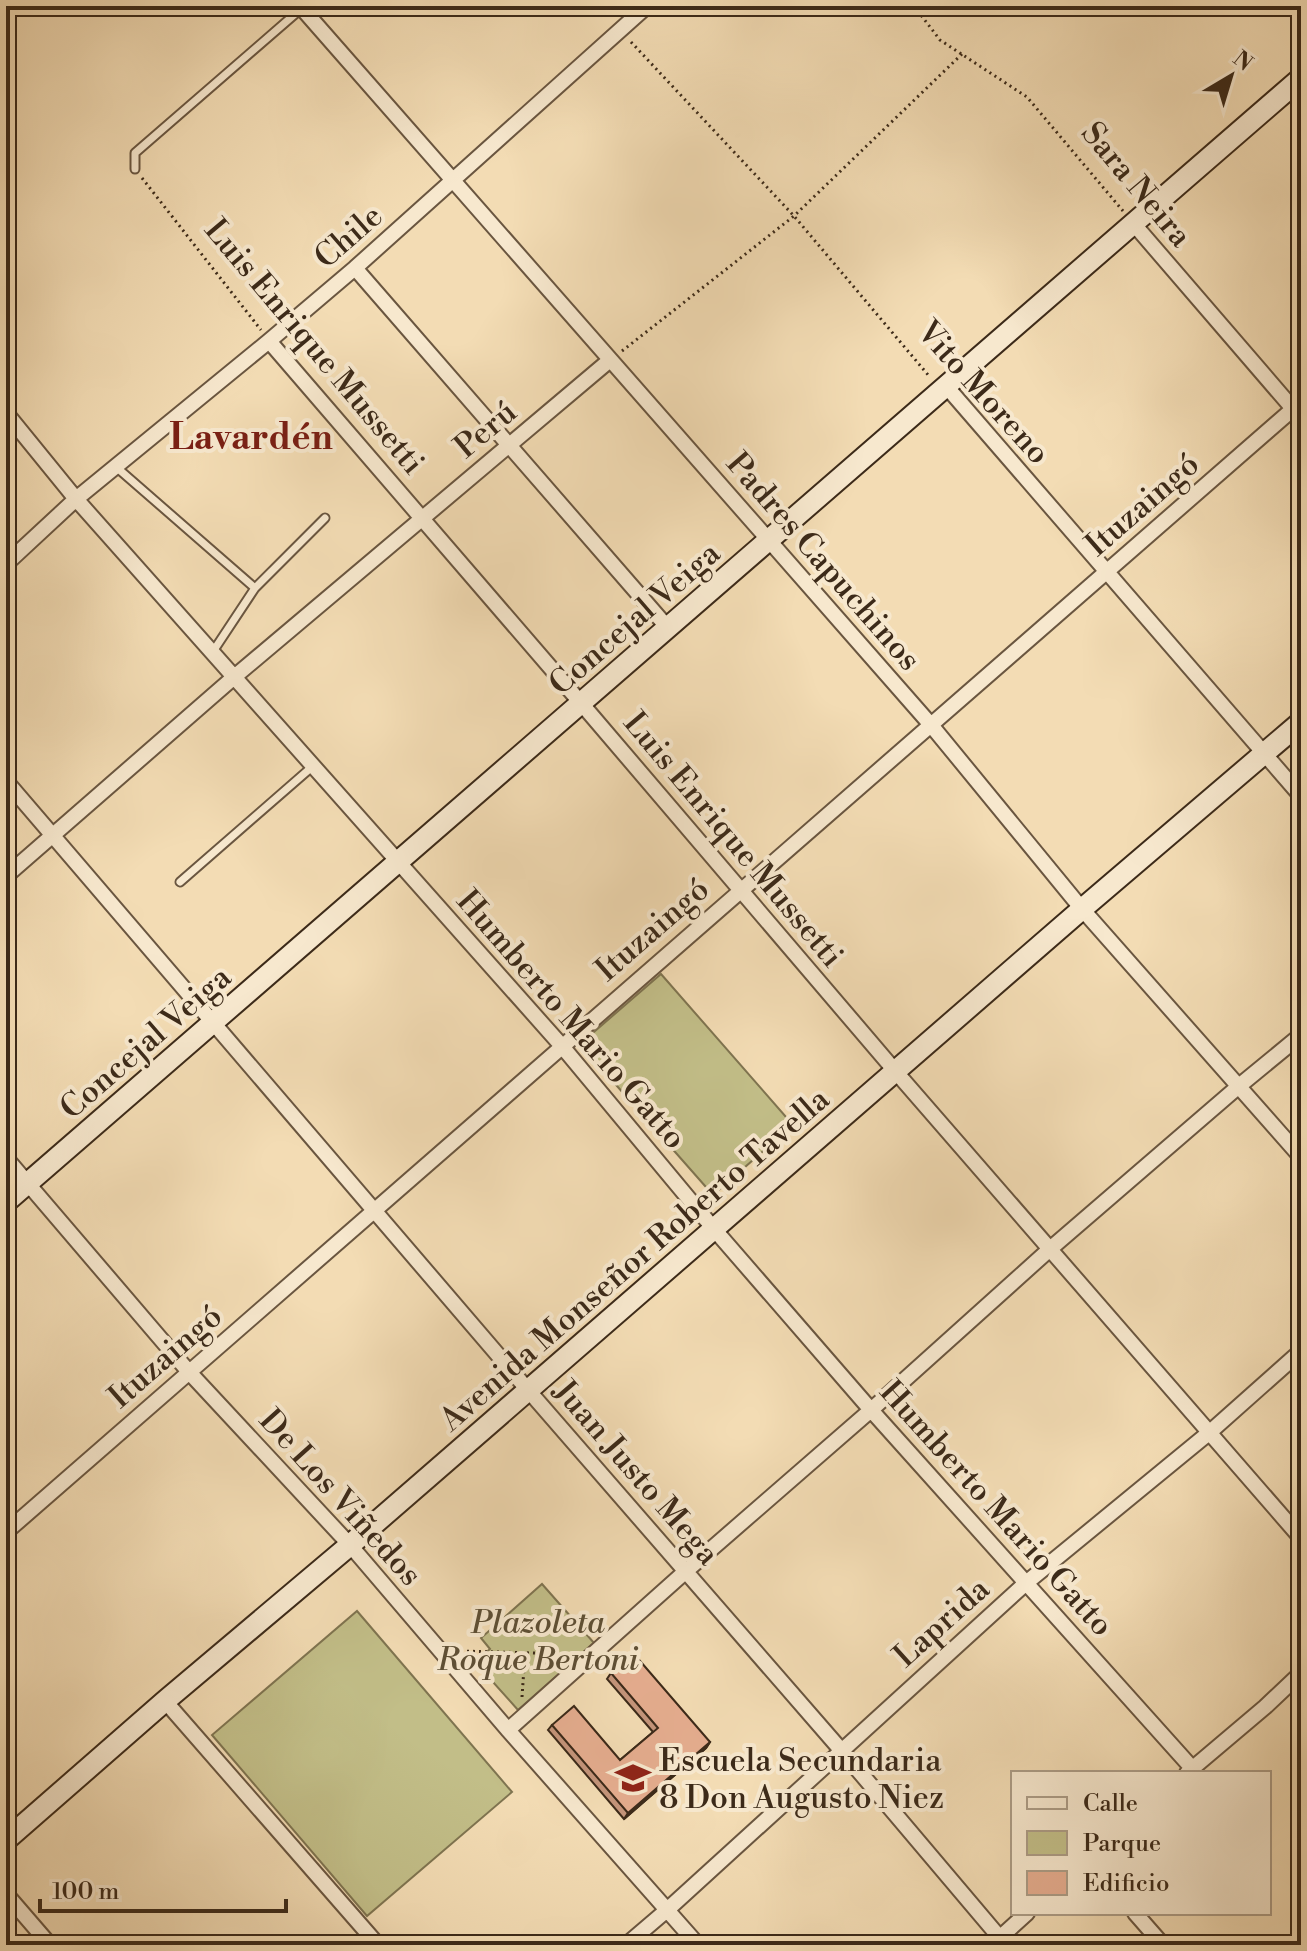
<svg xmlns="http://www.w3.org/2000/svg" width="1307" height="1951" font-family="'Libre Bodoni',serif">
<rect width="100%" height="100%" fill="#f3dcb4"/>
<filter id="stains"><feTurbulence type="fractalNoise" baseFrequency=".0025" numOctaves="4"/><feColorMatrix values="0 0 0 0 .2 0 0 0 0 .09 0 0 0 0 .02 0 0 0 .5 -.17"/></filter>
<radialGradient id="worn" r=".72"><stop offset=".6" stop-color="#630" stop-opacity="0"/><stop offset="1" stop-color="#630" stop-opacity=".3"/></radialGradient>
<path fill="#c2be88" stroke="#7f7450" stroke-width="2" d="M661,974L793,1125L713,1195L580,1044Z
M542,1584L594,1643L518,1710L475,1662L490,1649L481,1638Z
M357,1611L512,1792L367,1916L212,1735Z"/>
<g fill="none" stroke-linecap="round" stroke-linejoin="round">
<g stroke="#6a5640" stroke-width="11">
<path id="lane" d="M135,169V153L302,8
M115,466L255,588
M212,653L255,588L325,518
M180,882L313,766"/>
</g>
<g stroke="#6a5640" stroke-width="18">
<path id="street" d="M300,6L931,725L1082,909L1301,1157
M1133,223L1301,418
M355,268L668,628
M269,341L581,703L896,1072L1301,1538
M946,386L1301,796
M6,413L76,499L561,1045L714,1229L871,1410L1192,1768
M6,564L76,499L269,341L355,268L647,6
M6,781L528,1390L841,1750L1006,1945
M6,876L233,678L610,360
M6,1158L189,1372L350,1545L508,1730L698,1945
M6,1532L1301,402
M165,1701L378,1945
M508,1730L686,1571L871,1410L1050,1249L1239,1086L1301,1035
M1187,1773L1265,1707L1301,1673
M6,1894L50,1945
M1135,1913L1163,1945
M626,1945L667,1910L1026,1583L1210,1432L1301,1351
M992,1945L1027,1913
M1301,1945V1944"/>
</g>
<g stroke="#3c2a19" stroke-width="24">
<path id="secondary" d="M6,1202L1301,78
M6,1840L165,1701L350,1545L1082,909L1301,722"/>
</g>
<path stroke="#3c2a19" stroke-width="3" stroke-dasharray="2 4" stroke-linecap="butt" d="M914,6L940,40L1027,97L1123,211
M631,42L794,216L929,376
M142,178L261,330
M622,351L794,216L962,54
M461,1651L569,1654
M522,1697L525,1653"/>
<use href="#lane" stroke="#f7e8ce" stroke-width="7"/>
<use href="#street" stroke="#f7e8ce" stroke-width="14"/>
<use href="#secondary" stroke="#f7e8ce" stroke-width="20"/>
</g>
<path fill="#c5957b" stroke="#3c2a19" stroke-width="2" d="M611,1673L710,1742L706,1748L624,1819L548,1730L552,1725L620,1760L653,1732L607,1679Z"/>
<path fill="#a07964" stroke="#3c2a19" stroke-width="2" d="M710,1742L706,1748L624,1819L628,1813Z"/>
<path fill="#e5ad8f" stroke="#3c2a19" stroke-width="2" d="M634,1654L710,1742L628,1813L552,1725L574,1706L620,1760L658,1728L611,1673Z"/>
<defs>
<g id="school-bare" transform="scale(2.76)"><path d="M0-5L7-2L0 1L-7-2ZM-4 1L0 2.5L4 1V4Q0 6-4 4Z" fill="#8f2418" stroke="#f7e8ce" stroke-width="2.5" paint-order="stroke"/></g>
</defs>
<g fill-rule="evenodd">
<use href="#school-bare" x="633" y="1778"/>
</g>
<g text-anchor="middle" stroke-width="8" stroke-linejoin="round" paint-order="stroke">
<g font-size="32" fill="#3c2a19" stroke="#f7e8ce">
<text transform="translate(1137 184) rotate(50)" y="11">Sara Neira</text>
<text transform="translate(348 236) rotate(-41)" y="11">Chile</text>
<text transform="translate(315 346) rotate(50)" y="11">Luis Enrique Mussetti</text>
<text transform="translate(984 392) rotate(48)" y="11">Vito Moreno</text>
<text transform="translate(485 429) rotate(-40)" y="11">Perú</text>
<text transform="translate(1142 504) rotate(-41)" y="11">Ituzaingó</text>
<text transform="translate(824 561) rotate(49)" y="11">Padres Capuchinos</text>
<text transform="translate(634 618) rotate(-41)" y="11">Concejal Veiga</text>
<text transform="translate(734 839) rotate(50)" y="11">Luis Enrique Mussetti</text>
<text transform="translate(652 929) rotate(-41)" y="11">Ituzaingó</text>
<text transform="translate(572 1019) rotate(49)" y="11">Humberto Mario Gatto</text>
<text transform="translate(145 1042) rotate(-41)" y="11">Concejal Veiga</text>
<text transform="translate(634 1259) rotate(-41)" y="11">Avenida Monseñor Roberto Tavella</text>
<text transform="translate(165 1356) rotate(-41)" y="11">Ituzaingó</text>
<text transform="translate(637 1472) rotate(49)" y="11">Juan Justo Mega</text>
<text transform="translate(341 1497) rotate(48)" y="11">De Los Viñedos</text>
<text transform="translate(997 1508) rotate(48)" y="11">Humberto Mario Gatto</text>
<text transform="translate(941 1622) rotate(-42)" y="11">Laprida</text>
</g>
<g font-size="32" font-style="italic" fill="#5e4f35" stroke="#f7e8ce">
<text x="538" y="1633">Plazoleta<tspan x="538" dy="37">Roque Bertoni</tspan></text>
</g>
<g font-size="32" fill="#3c2a19" stroke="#f7e8ce" text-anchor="start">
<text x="659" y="1771">Escuela Secundaria<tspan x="659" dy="37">8 Don Augusto Niez</tspan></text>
</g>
<g font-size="36" font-weight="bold" fill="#7a1f14" stroke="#f7e8ce">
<text x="251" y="449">Lavardén</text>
</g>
</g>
<rect width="1307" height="1951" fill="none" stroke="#f3dcb4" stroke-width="32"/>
<rect x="8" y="8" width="1291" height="1935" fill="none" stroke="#3c2a19" stroke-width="4"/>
<rect x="16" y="16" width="1275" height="1919" fill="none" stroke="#3c2a19" stroke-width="2"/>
<rect x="1011" y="1771" width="260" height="144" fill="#f7e8ce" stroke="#ac9c86" stroke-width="2"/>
<rect x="1027" y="1797" width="40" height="12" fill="#f7e8ce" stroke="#ac9c86" stroke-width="2"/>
<text x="1083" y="1811" font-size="24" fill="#3c2a19">Calle</text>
<rect x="1027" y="1831" width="40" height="24" fill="#c2be88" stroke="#ac9c86" stroke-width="2"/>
<text x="1083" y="1851" font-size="24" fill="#3c2a19">Parque</text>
<rect x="1027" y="1871" width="40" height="24" fill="#e5ad8f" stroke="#ac9c86" stroke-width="2"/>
<text x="1083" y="1891" font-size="24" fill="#3c2a19">Edificio</text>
<g transform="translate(1231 76) rotate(38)" stroke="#f7e8ce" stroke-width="6" paint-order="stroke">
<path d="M0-6L14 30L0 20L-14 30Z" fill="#3c2a19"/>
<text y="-12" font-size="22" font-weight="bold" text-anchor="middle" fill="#3c2a19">N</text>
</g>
<path d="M40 1899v12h246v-12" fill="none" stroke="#3c2a19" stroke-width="4"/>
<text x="52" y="1899" font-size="24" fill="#3c2a19" stroke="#f7e8ce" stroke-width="6" paint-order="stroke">100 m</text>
<rect width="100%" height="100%" filter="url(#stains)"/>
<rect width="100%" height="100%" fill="url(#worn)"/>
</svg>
